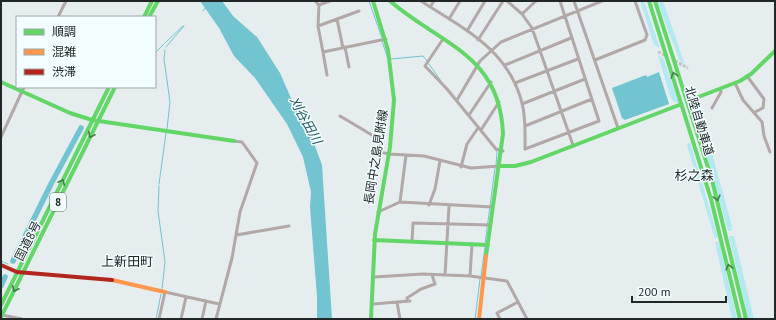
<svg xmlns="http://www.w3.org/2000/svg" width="776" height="320" font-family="'PT Sans','Noto Sans JP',sans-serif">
<rect width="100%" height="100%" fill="#e6edef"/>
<path fill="#b4e9f1" d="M640,1H644L660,48L654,45Z
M657,1H663L684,62L683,64L679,59Z
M658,55L663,58L679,103L674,102L670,96Z
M692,102H698L706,129L700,133L691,103Z
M707,135L732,226V230L730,231H728L701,136Z
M690,142L718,237L715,239L687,145Z
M729,236H734L754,319H748Z
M715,242H719L737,319H732Z"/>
<path fill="#71c4d0" d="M200,1H222L233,16L257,37L280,73L301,121L312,138L322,165L332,319H317V297L310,207L311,192L303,157L287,124L255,78L234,56L219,28Z
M659,72L669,104L625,120L622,118L612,88L646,75L647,77Z"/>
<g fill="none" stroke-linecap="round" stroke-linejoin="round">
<path stroke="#71c4d0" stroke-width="1" d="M369,1L382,38
M203,11L205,8
M382,41L388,59
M165,43L183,26
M166,47L184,26
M165,50L164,59L170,102L167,129
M155,53L164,44
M391,59L423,56L427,61
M429,64L441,81
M495,149L497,152L496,165
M159,184L166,133
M159,186L158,211L165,262L162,289
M485,244L495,168
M1,261L8,264
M481,276L485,247
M156,319L161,294
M475,319L480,279"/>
<path stroke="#71c4d0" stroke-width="5.5" d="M13,261L51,184L81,128
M1,286L5,277"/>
<path stroke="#bfc5c7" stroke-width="3" stroke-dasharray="3 1.5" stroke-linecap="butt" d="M658,52L667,56
M675,61L688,68"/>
<path stroke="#b2a8a7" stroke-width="3" d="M315,1L319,5L318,26
M421,1C464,29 508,49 522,103C526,118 525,134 525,149L599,121L560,1
M507,1L522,14L532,28L573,145
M574,1L618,128
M319,5L330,1
M430,7L434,1
M359,11L318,26L323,52L386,39
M522,14L536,1
M58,17L66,1
M337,19L343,48
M449,19L460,1
M467,31L485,1
M443,39L425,66L447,89L496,149L503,151
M478,40L503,1
M345,47L349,67
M323,52L327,75
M595,60L645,40L647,35L635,1
M505,65L571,38
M747,76L764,99L763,108L755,112
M515,83L578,59
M735,83L743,100L762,122L764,136L770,152
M457,100L480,61L501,42L602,1
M522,104L585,79
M712,108L721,92L720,89
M469,115L491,82
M340,116L377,138L379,142L380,152L389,154L424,156L471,168L500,166
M525,126L592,99
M481,130L499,102
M1,137L24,87
M461,167L467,144L478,128
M400,202L406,155
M429,205L435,189L440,161
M378,212L400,202L492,207
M236,235L289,226
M412,242L413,223L490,225
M445,275L449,206
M470,276L472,244
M374,277L423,274L470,276L507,281L527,319
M407,301V298L421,289L435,284L432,275
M397,302L400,319
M373,304L410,301
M2,315L22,319
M159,319L165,292L219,304
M181,319L186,297
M202,319L206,301
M216,319L232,258L240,212L257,163L242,142L234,141
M500,319L497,313L518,302"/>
<path stroke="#63d668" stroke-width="4" d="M390,1C441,45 500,54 503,134L486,256
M649,1L711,199L740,319
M655,1L712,180L746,319
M144,17L152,1
M149,17L158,1
M1,82L70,113L92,120L234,141
M693,99L740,81L751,74L775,51
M501,166H515L531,162L679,105
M374,240L488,245
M1,305L109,87
M1,317L115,87
M371,319L375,234L390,147L394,100L388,50L373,1"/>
<path stroke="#ff974d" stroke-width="4" d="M112,280L165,292
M479,319L486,256"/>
<path stroke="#b3261e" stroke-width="4" d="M1,265L17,272L112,280"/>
</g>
<defs><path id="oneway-chevron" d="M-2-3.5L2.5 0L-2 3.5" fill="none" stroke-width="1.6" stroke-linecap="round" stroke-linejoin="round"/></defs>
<g stroke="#427e48">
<use href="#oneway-chevron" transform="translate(674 75) rotate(-108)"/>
<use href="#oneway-chevron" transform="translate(91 135) rotate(117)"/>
<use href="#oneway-chevron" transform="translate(62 182) rotate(-64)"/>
<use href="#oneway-chevron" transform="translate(717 198) rotate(75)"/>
<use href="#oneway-chevron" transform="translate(729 267) rotate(-104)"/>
<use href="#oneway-chevron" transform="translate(15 289) rotate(116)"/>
</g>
<g text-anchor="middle" stroke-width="3" stroke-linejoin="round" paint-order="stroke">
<rect fill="#f2fdff" stroke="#606668" stroke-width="1" x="50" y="193" width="16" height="18" rx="3"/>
<g font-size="11" font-weight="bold" fill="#212627">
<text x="58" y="206">8</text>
</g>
<g font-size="12" fill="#212627" stroke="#f2fdff">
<text transform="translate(699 121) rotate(73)" y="4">北陸自動車道</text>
<text transform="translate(376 157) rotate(-81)" y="4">長岡中之島見附線</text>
<text transform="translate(28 241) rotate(-63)" y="4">国道8号</text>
</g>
<g font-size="13" font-style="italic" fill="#28585f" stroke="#f2fdff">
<text transform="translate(306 120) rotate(61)" y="5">刈谷田川</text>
</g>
<g font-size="13" fill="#212627" stroke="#f2fdff">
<text x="694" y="180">杉之森</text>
<text x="127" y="266">上新田町</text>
</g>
</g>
<rect width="776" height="320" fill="none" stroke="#212627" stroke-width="4"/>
<rect x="16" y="16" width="140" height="72" fill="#f2fdff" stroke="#9ea7a9"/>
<rect x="24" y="29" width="20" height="6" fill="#63d668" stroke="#9ea7a9"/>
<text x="52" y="36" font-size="12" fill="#212627">順調</text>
<rect x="24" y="49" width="20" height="6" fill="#ff974d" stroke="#9ea7a9"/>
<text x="52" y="56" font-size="12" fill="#212627">混雑</text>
<rect x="24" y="69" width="20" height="6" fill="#b3261e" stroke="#9ea7a9"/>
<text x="52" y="76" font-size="12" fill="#212627">渋滞</text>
<path d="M632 296v6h94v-6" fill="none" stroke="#212627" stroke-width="2"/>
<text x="638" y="296" font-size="12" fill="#212627" stroke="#f2fdff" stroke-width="3" paint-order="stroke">200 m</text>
</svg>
